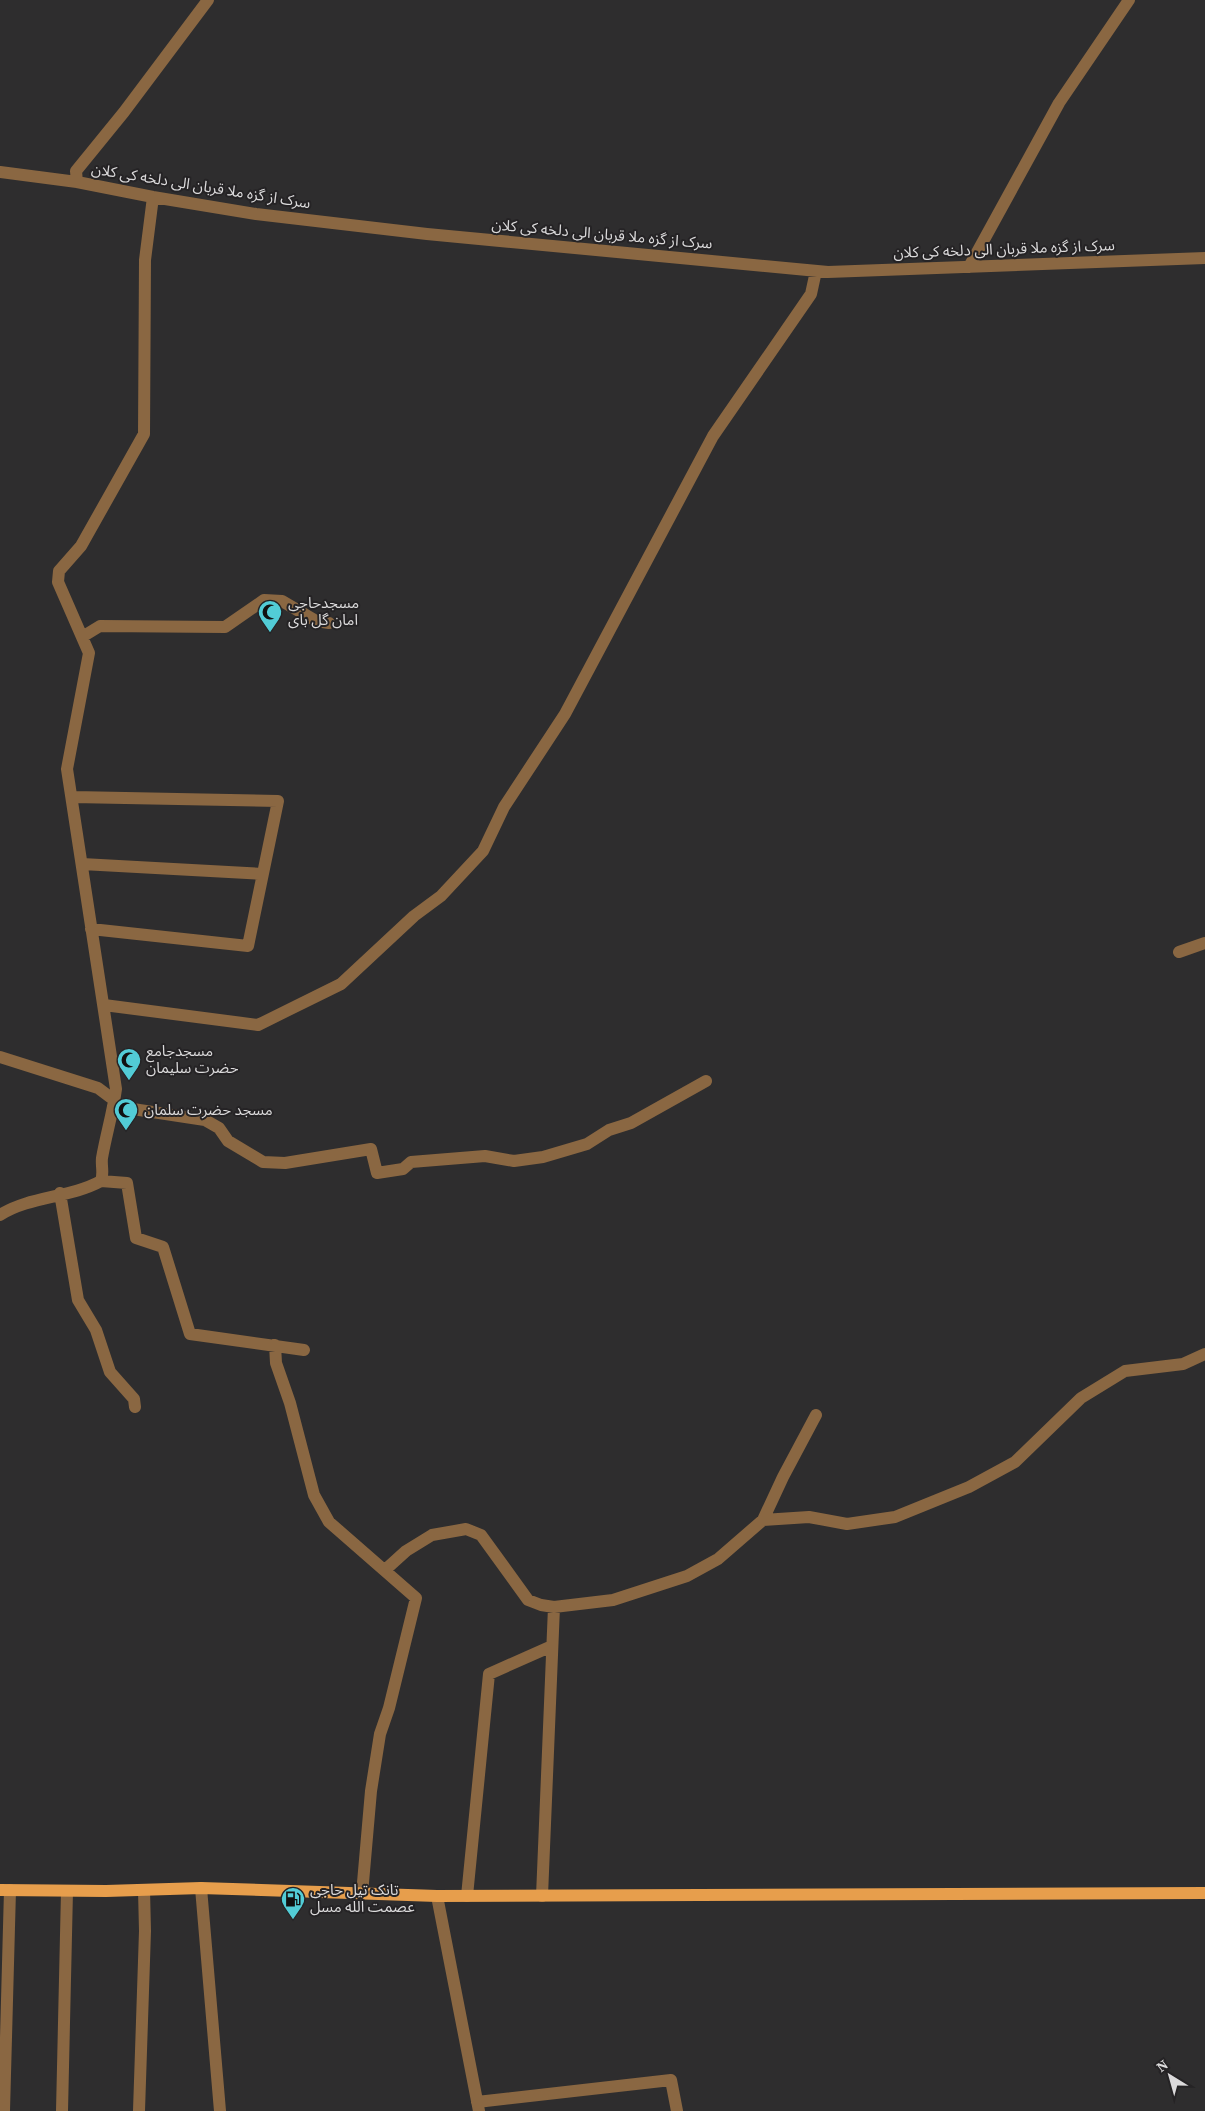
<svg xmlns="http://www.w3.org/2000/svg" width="1205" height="2111" font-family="'Source Serif 4','Noto Sans Arabic',serif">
<rect width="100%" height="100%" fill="#2e2d2e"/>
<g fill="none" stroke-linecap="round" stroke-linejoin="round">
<path stroke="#8a6742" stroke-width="12" d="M0,172L77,182L153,197L256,214L427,234L828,272L1205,258
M77,182L76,171L124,112L208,0
M969,267L1059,103L1129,0
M82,637L100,626L225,627L264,600L282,601L316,621L329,623
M73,797L278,801L248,946L91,929
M82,864L263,874
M1179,952L1205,943
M104,1005L258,1025L341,984L414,916L441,896L483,851L504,807L565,714L713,436L811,294L816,271
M0,1057L98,1088L114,1100
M113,1106L205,1120L219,1128L228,1141L263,1162L285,1163L371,1149L377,1173L403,1169L411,1162L485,1156L514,1161L543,1157L587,1144L609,1130L631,1123L706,1081
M101,1181L127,1183L136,1238L163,1247L190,1334L304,1350
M60,1193L78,1300L96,1330L110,1372L134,1399L135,1407
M0,1215C30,1196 70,1198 101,1181C104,1173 101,1166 102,1158C106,1135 113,1112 116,1089L67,769L89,653L58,582L59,571L81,546L144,434L145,260L153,197
M275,1345L276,1363L290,1403L314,1495L329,1522L416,1598L389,1708L380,1734L371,1791L362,1894
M763,1520L783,1477L816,1415
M385,1570L406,1551L432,1535L466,1529L481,1535L528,1600L541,1605L554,1607L613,1600L687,1576L718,1559L763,1520L809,1517L847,1524L895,1517L969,1487L1015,1462L1081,1398L1125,1371L1183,1364L1205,1354
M201,1888L220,2111
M437,1896L479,2111
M467,1896L489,1674L552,1646
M542,1896L554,1607
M477,2102L671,2080L677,2111
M4,2111L10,1890
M62,2111L67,1891
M139,2111L145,1931L144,1890"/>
<path stroke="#e79e4c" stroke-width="12" d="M0,1890L106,1891L201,1888L437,1896L1205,1893"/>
</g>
<defs>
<g id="mosque-pin" transform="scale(1.25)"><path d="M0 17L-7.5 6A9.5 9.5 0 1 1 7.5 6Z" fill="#52ccd6" stroke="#252325"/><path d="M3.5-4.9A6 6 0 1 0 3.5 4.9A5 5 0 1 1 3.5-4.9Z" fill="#111"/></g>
<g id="fuel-pin" transform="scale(1.25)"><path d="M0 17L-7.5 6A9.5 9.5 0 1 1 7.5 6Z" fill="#52ccd6" stroke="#252325"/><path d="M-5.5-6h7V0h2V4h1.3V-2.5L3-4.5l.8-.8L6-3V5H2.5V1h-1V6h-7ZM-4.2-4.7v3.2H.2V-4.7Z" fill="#111"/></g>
</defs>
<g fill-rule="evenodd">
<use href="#mosque-pin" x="270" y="612"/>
<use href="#mosque-pin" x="129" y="1060"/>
<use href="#mosque-pin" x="126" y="1110"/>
<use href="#fuel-pin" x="293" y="1899"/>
</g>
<g text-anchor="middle" stroke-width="4" stroke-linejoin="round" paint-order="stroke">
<g font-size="15" fill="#dbdadb" stroke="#252325">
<text transform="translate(201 186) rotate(9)" y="5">سرک از گزه ملا قربان الی دلخه کی کلان</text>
<text transform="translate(602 234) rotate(5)" y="5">سرک از گزه ملا قربان الی دلخه کی کلان</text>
<text transform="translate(1004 249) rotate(-2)" y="5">سرک از گزه ملا قربان الی دلخه کی کلان</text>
</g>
<g font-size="15" fill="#dbdadb" stroke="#252325" text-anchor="start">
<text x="288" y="608">مسجدحاجی<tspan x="288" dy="17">امان گل بای</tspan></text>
<text x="146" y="1056">مسجدجامع<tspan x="146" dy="17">حضرت سلیمان</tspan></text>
<text x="144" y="1115">مسجد حضرت سلمان</text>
<text x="310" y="1895">تانک تیل حاجی<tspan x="310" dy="17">عصمت الله مسل</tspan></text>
</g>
</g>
<g transform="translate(1170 2076) rotate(323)" stroke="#252325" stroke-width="4" paint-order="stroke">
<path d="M0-4L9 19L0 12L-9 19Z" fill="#dbdadb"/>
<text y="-8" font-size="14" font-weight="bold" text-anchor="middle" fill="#dbdadb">N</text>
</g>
</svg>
